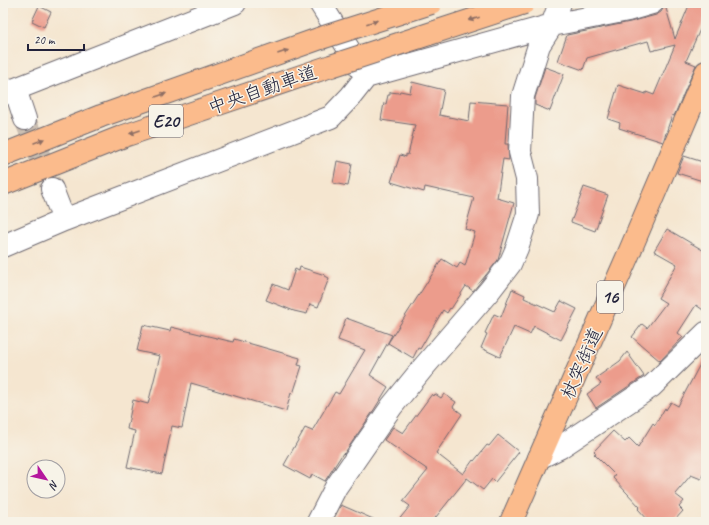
<svg xmlns="http://www.w3.org/2000/svg" width="709" height="525" font-family="Caveat,'Klee One',sans-serif">
<rect width="100%" height="100%" fill="#f7f3e8"/>
<filter id="ink" filterUnits="userSpaceOnUse"><feTurbulence type="fractalNoise" baseFrequency=".025" numOctaves="2"/><feDisplacementMap in="SourceGraphic" scale="8" xChannelSelector="R" yChannelSelector="G"/><feConvolveMatrix kernelMatrix="1 2 1 2 8 2 1 2 1" color-interpolation-filters="sRGB"/></filter>
<filter id="wash" filterUnits="userSpaceOnUse"><feTurbulence type="fractalNoise" baseFrequency=".012" numOctaves="4" result="noise"/><feDisplacementMap in="SourceGraphic" scale="16" xChannelSelector="R" yChannelSelector="G"/><feGaussianBlur stdDeviation="0.9" result="paint"/><feColorMatrix in="noise" values="0 0 0 0 0 0 0 0 0 0 0 0 0 0 0 0 0 1.4 0 .05"/><feComposite in="paint" operator="in"/></filter>
<g filter="url(#wash)">
<rect width="100%" height="100%" fill="#f5e6d0"/>
<g id="blocks">
<path fill="#ec9c8c" d="M690,3H706V16L686,61L696,65L674,116L672,115L663,142L619,128L620,123L608,119L618,85L646,94V92L654,95L675,45L651,51L648,41L587,58L583,70L558,61L567,35L630,22L656,15L661,12L665,5L675,39Z
M39,6L51,12L44,27L32,21Z
M545,67L564,74L550,111L535,105V98Z
M412,82L444,90L439,115L469,121L471,101L508,104L505,144H508L509,160L503,159L497,198L514,203L498,260L473,291L466,286L451,309L450,308L447,313L443,310L420,349L418,348L413,358L388,343L442,259L457,268L460,263L465,266L475,232L465,229L474,198L425,187L424,192L391,182L400,155L406,157V154L408,155L415,125L381,120L384,103L386,104L388,95H390V92L399,93L400,91L410,93Z
M684,156L706,163V182L677,173Z
M337,161L352,164L348,186L333,183Z
M584,187L608,195L595,231L571,222Z
M667,229L706,252V312L696,305L678,333L683,337L660,361L632,337L642,324L647,328L666,303L658,298L677,264L654,251Z
M300,267L325,275V276L329,278L318,307L310,304L307,314L294,311L266,300L273,284L288,290L295,269L299,271Z
M512,289L525,295L524,298L555,312L561,301L577,309L561,340L534,326L530,334L514,327L500,357L481,348L487,334L485,333L494,314L501,317Z
M346,318L392,335L370,375L388,387L372,413L344,454L343,453L325,481L312,474L310,479L284,465L305,428L312,431L335,392L339,394L365,350L338,340Z
M143,325L170,331L171,327L233,342L234,339L300,358L298,365L302,366L293,394L291,393L286,411L191,383L182,428L172,426L162,474L127,467L135,431L127,429L133,400L148,404L160,356L137,351Z
M627,352L644,376L596,408L587,394L601,384L596,378L620,361Z
M706,353V468L701,479L691,475L675,494L684,501L679,507L683,511L673,522H650L638,509L640,507L613,478L615,475L594,454L596,453L594,451L613,431L625,442L629,438L638,447L653,423L655,425L665,408L666,410L671,402L678,406Z
M432,394L434,396L435,394L441,398L444,394L456,402L453,407L462,414L436,453L463,474L473,460L474,461L487,445L489,446L498,435L519,452L495,482L492,479L483,490L467,478L432,522H397L410,506L403,501L428,470L384,440L393,427L403,433Z
M341,505L380,522H332Z"/>
</g>
</g>
<g filter="url(#ink)">
<use href="#blocks" fill-opacity="0" stroke="#6c676f" stroke-width="1"/>
<g fill="none" stroke-linecap="round" stroke-linejoin="round">
<path stroke="#cbbfb2" stroke-width="22" stroke-dasharray="22 11" stroke-linecap="butt" d="M25,119L51,186"/>
<g stroke="#6c676f" stroke-width="24">
<path id="street" d="M366,77L552,25L628,10L652,3
M15,89L25,119
M3,94L235,3
M52,189L64,220
M3,246L64,220L331,117L351,96L366,77L320,3
M539,458L559,448L652,386L706,333
M318,522L336,487L392,406L422,369L490,290L510,264L517,248L528,214L527,179L520,152L523,96L539,45L552,25L560,3"/>
</g>
<g stroke="#6c676f" stroke-width="24">
<path id="primary" d="M511,522L629,253L706,72"/>
</g>
<g stroke="#6c676f" stroke-width="24">
<path id="highway" d="M3,155L101,116L321,38
M3,184L124,136L331,66"/>
</g>
<use href="#street" stroke="#fff" stroke-width="22"/>
<use href="#primary" stroke="#fbbb8c" stroke-width="22"/>
<use href="#highway" stroke="#fbbb8c" stroke-width="22"/>
<g stroke="#6c676f" stroke-width="24" stroke-linecap="butt">
<path id="highway-bridge" d="M321,38L431,3
M331,66L524,3"/>
</g>
<use href="#highway-bridge" stroke="#fbbb8c" stroke-width="22"/>
</g>
<defs><path id="oneway-solid" d="M-6-.8H1V-3.2L6.5 0L1 3.2V.8H-6Z"/></defs>
<g fill="#8e6e64">
<use href="#oneway-solid" transform="translate(474 19) rotate(162)"/>
<use href="#oneway-solid" transform="translate(372 22) rotate(-18)"/>
<use href="#oneway-solid" transform="translate(283 52) rotate(-19)"/>
<use href="#oneway-solid" transform="translate(161 95) rotate(-19)"/>
<use href="#oneway-solid" transform="translate(135 132) rotate(161)"/>
<use href="#oneway-solid" transform="translate(39 141) rotate(-22)"/>
</g>
</g>
<g text-anchor="middle" stroke-width="3" stroke-linejoin="round" paint-order="stroke">
<g fill="#f7f3e8" stroke="#62616f" stroke-width="1">
<rect x="149" y="105" width="34" height="32" rx="3"/>
<rect x="597" y="281" width="26" height="32" rx="3"/>
</g>
<g font-size="18" font-weight="bold" fill="#22223b">
<text x="166" y="127">E20</text>
<text x="610" y="303">16</text>
</g>
<g font-size="19" fill="#22223b" stroke="#f7f3e8">
<text transform="translate(262 89) rotate(-19)" y="7">中央自動車道</text>
<text transform="translate(581 363) rotate(-66)" y="7">杖突街道</text>
</g>
</g>
<rect width="709" height="525" fill="none" stroke="#f7f3e8" stroke-width="16"/>
<g transform="translate(46 479) rotate(124)"><circle r="19" fill="#f7f3e8" stroke="#a29fa3"/>
<path d="M0-3L7 15L0 10L-7 15Z" fill="#b5179e"/>
<text y="-6" font-size="11" font-weight="bold" text-anchor="middle" fill="#22223b">N</text>
</g>
<path d="M28 44v6h56v-6" fill="none" stroke="#22223b" stroke-width="2"/>
<text x="34" y="44" font-size="12" fill="#22223b" stroke="#f7f3e8" stroke-width="3" paint-order="stroke">20 m</text>
</svg>
